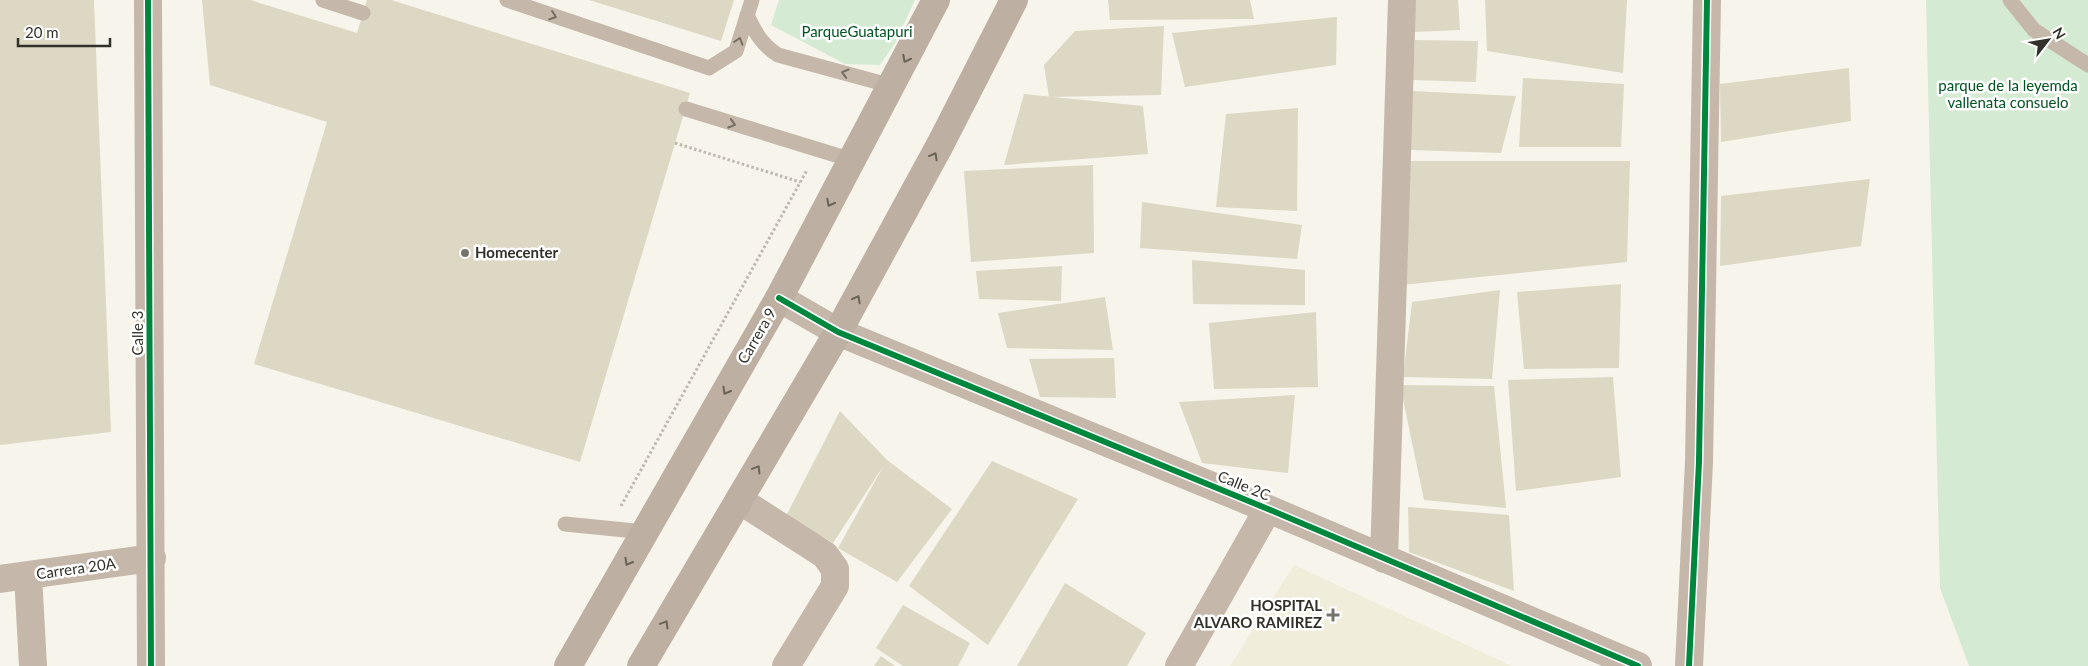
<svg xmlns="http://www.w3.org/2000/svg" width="2088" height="666" font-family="Lato,sans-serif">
<rect width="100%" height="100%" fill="#f6f4eb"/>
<path fill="#f1eddb" d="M1294,565L1512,666H1230Z"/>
<path fill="#d4ead2" d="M779,0H915L895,43L880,65L845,64L771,25Z
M1926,0H2088V666H1969L1940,588Z"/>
<path fill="#ddd8c4" d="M0,0H94L111,432L0,445Z
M202,0H250L357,33L367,0H391L690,93L580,462L254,364L327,122L210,85Z
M589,0H734L721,41Z
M1108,0H1250L1254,19L1110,20Z
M1414,0H1458L1460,30L1414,32Z
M1485,0H1627L1623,73L1487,51Z
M1337,17L1336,65L1185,87L1172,33Z
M1164,26L1161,95L1049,97L1044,65L1075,31Z
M1415,40L1478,41L1476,82L1413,80Z
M1849,68L1851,121L1721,142L1720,84Z
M1523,78L1624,84L1621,147H1519Z
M1412,91L1516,96L1501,153L1411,150Z
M1024,94L1143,106L1148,154L1004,165Z
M1298,108L1297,211L1216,207L1226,114Z
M1406,161H1630L1627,262L1402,285Z
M1093,165L1094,253L971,262L964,171Z
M1870,179L1861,246L1720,266L1721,196Z
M1142,202L1302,225L1297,259L1140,248Z
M1192,260L1305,270V305L1193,304Z
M1062,266L1061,301L979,299L976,271Z
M1621,284L1619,368L1524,369L1517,292Z
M1500,290L1492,379L1403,377L1412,302Z
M1105,297L1113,350L1007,348L998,313Z
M1316,312L1318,387L1214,389L1209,323Z
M1114,358L1116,398L1040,397L1029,359Z
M1613,377L1621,477L1516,491L1508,380Z
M1400,385L1494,386L1506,508L1424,500Z
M1295,395L1288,473L1202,463L1179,402Z
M840,411L887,460L952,509L897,582L838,548L884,465L833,543L786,516Z
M992,461L1078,499L988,645L909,586Z
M1408,507L1509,515L1514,591L1409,552Z
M1065,583L1146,633L1127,666H1017Z
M903,605L970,643L958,666H903L876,648Z
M881,656L895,666H874Z"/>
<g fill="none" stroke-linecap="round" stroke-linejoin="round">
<path stroke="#c0b8af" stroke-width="3" stroke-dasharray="2.5 2.5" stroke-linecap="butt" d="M675,143L800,182
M621,506L807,170"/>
<path stroke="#c5b7aa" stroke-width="15" d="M323,0L363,13
M507,0L709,68L736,51L752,0
M2010,0L2034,30L2088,65
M747,15C755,32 761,44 778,55L892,86
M686,109L852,160
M565,524L645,532"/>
<path stroke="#c5b7aa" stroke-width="28" d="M148,0L151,666
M779,298L838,332L1268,509L1638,666
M739,500L825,555L835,569V586L786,666
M1384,559L1402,0
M28,576L33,666
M0,579L152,558
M1179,666L1268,509
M1689,666L1699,462L1707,0"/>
<path stroke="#bdb0a2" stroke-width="28" d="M568,666L779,298L936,0
M641,666L838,332L941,143L1014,0"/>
<g stroke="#fff" stroke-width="9">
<path id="cycleway" d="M148,0L151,666
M779,298L838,332L1268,509L1638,666
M1689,666L1699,462L1707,0"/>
</g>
<use href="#cycleway" stroke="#00873e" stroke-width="6"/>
</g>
<defs><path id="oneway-chevron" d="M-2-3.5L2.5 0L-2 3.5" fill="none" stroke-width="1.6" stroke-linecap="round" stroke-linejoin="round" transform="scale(1.25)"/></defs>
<g stroke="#746d63">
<use href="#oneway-chevron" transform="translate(553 16) rotate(19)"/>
<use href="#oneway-chevron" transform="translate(739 41) rotate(-72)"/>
<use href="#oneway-chevron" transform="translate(845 73) rotate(-164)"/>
<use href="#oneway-chevron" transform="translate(732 124) rotate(17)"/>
</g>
<g stroke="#696359">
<use href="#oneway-chevron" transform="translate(906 59) rotate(117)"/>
<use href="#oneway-chevron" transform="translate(934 156) rotate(-61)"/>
<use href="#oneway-chevron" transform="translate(830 203) rotate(118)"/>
<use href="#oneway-chevron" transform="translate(857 299) rotate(-61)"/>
<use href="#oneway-chevron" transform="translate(726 391) rotate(120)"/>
<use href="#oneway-chevron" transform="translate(757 469) rotate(-59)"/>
<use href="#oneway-chevron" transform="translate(628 562) rotate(120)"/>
<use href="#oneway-chevron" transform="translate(665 624) rotate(-59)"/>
</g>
<g fill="#76756d" stroke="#fff" stroke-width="2">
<circle cx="465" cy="253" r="5"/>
<path d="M1330.5 607.5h5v5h5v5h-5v5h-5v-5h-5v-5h5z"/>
</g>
<g text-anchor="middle" stroke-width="5" stroke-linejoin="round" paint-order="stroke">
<g font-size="15" fill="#005321" stroke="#fff">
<text x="857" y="37">ParqueGuatapuri</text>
<text x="2008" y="91">parque de la leyemda<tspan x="2008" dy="17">vallenata consuelo</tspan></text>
</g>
<g font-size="15" font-weight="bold" fill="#313029" stroke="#fff" text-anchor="start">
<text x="475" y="258">Homecenter</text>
<text x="1322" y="611" text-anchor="end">HOSPITAL<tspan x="1322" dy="17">ALVARO RAMIREZ</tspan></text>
</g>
<g font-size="15" fill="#313029" stroke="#fff">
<text transform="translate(138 333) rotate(-90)" y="5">Calle 3</text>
<text transform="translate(757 336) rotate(-60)" y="5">Carrera 9</text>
<text transform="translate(1244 486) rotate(22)" y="5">Calle 2C</text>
<text transform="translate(76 569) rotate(-8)" y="5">Carrera 20A</text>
</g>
</g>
<g transform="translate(2048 40) rotate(59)" stroke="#ffffff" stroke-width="4" paint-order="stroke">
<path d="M0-4L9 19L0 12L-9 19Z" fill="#313029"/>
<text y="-8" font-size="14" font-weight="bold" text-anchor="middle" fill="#313029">N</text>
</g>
<path d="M18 38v8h92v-8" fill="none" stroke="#313029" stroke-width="2.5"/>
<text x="25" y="38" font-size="15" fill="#313029" stroke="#ffffff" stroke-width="4" paint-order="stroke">20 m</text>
</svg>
